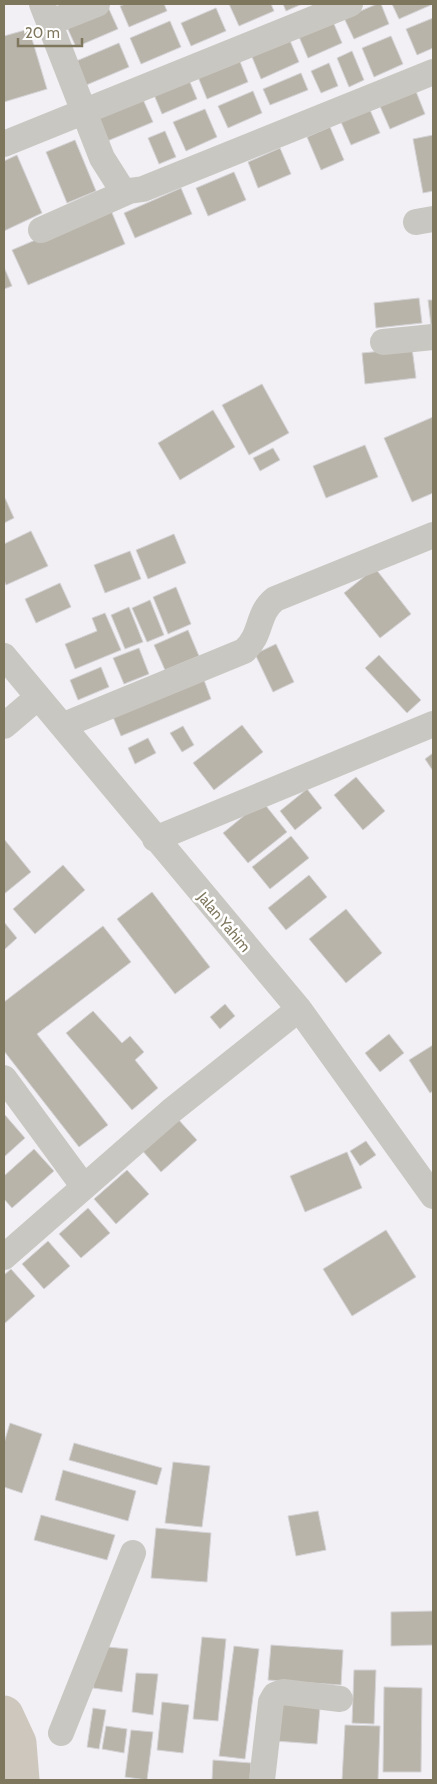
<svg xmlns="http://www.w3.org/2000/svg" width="437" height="1784" font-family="Cabin,sans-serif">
<rect width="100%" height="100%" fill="#f2f0f5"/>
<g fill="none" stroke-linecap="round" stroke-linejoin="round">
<path stroke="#cec7be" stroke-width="39" d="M4,1715L17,1743L20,1780"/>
</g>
<path fill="#b9b4aa" stroke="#d4d3d6" d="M125,4H164L167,11L129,27L120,6Z
M229,4H271L274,11L239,26Z
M283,4H302L286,11Z
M377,4H381L389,24L354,39L344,18Z
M392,4H431V5L399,19Z
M108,7L118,29L76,47L66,25Z
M216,8L226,31L191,46L181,23Z
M331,17L342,43L308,58L297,32Z
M433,18V48L417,55L406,29Z
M170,21L181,47L141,64L130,38Z
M29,29L47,89L4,102V36Z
M288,36L299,62L261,79L250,52Z
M391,36L403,64L374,77L362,48Z
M119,43L129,67L84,86L74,62Z
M352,51L364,80L349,87L337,58Z
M237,54L248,82L207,99L196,72Z
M329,63L338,86L321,93L311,71Z
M301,73L308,90L270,105L263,89Z
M187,75L197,99L162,114L152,90Z
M415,89L425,114L390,129L379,104Z
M253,91L262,113L228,128L218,106Z
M141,95L153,122L105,142L94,115Z
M205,109L217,137L186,151L173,122Z
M370,110L380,133L351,145L341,122Z
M330,127L344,160L321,170L307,137Z
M165,131L176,157L159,164L148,138Z
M433,135V191L423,193L413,139Z
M75,140L96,191L67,203L46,152Z
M280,148L291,174L258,188L248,162Z
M17,155L42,213L4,231V161Z
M234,172L246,200L208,216L196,188Z
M181,188L192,214L135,238L124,213Z
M110,208L125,244L28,285L12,250Z
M4,267L12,286L4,289Z
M419,298L422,323L376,328L374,303Z
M428,300H433V325H431Z
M412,348L416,378L365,384L362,353Z
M262,384L289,433L249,455L222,405Z
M213,410L235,447L180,480L158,443Z
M433,417V493L412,502L384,438Z
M365,445L378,477L326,498L313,466Z
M273,448L280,460L260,471L253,458Z
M5,498L14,518L4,523V499Z
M31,531L48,566L6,585L4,580V544Z
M174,534L186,563L148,579L136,550Z
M130,551L141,579L105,593L94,565Z
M375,568L411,614L380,638L344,593Z
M60,583L71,607L36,623L25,599Z
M176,587L191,624L168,634L153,597Z
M150,600L164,635L147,642L132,608Z
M129,607L143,642L125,649L111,615Z
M105,613L121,650L75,669L65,644L97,631L92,618Z
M188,630L199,656L165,670L154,645Z
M276,644L294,682L273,692L255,654Z
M139,648L149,674L124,684L113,658Z
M379,655L421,700L407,713L365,668Z
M101,667L109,687L78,700L70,680Z
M201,672L211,699L121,736L110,710Z
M242,725L263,752L214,790L193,763Z
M183,726L194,745L182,752L170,733Z
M148,738L156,753L135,764L128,748Z
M433,753V771L425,759Z
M356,777L385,811L363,830L334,795Z
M307,789L322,808L295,830L280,811Z
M262,801L287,832L248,863L223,833Z
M291,836L309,858L270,889L252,867Z
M4,839L31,872L4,894Z
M63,865L85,890L35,934L13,909Z
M309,875L327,897L286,930L268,908Z
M152,892L210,967L175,994L117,919Z
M346,909L382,953L346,983L309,939Z
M4,922L17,938L4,950Z
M103,926L131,962L37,1034L108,1125L79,1147L4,1051V1002Z
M225,1004L235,1016L220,1029L210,1017Z
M93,1011L122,1043L130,1036L144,1052L135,1060L158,1088L132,1110L66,1033Z
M389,1034L404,1053L380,1072L365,1053Z
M433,1045V1091L430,1093L409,1060Z
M5,1115L25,1138L4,1157V1116Z
M177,1118L197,1140L161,1172L141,1149Z
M366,1141L376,1155L360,1166L350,1151Z
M34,1149L54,1171L12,1208L4,1199V1176Z
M347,1152L362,1188L305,1212L290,1176Z
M127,1170L149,1194L116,1224L94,1199Z
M88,1208L110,1233L81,1258L59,1234Z
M386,1230L416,1277L352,1316L323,1269Z
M48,1241L70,1266L44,1289L22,1264Z
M11,1269L35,1296L4,1324V1275Z
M10,1423L42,1434L22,1493L4,1487V1443Z
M74,1443L162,1468L157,1485L69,1460Z
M173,1462L210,1466L202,1527L165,1523Z
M63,1470L136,1491L128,1521L55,1500Z
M318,1511L326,1550L296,1556L288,1516Z
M41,1515L115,1535L107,1560L34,1540Z
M156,1528L211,1533L207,1582L151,1578Z
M433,1611V1645L391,1646V1612Z
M202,1637L226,1639L218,1721L193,1719Z
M271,1645L343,1650L341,1685L268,1680Z
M98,1646L128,1649L122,1692L93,1688Z
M234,1646L259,1649L245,1759L219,1756Z
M354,1670H376L374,1724L352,1723Z
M136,1673L158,1674L153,1715L132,1712Z
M384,1687L422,1688L421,1772H383Z
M162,1702L189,1705L183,1753L157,1750Z
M277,1704L320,1707L317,1744L275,1741Z
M93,1708L106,1710L99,1749L87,1747Z
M345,1725L380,1726L378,1780H342Z
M106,1726L127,1729L124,1753L102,1749Z
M131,1730L153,1732L147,1780L125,1777Z
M213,1760L251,1763L250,1780H212Z"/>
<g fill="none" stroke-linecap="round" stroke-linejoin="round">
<path stroke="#c9c7c1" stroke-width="26" d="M42,4L102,158L121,188L129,191L143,189L433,72
M49,23L97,4
M4,144L350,4
M416,222L433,219
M41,230L129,191
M383,342L433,337
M4,656L299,1009L433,1196
M64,725L244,651C263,634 256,614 275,599L433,535
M4,726L38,697
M155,839L433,724
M4,1078L84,1187
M4,1257L171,1111L299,1009
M61,1733L133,1553
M262,1780L271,1702L275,1695L283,1692L340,1699"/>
</g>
<g text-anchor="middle" stroke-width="5" stroke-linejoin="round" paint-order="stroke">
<g font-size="15" fill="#7e765d" stroke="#fff">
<text transform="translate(224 922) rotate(50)" y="5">Jalan Yahim</text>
</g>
</g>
<rect width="437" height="1784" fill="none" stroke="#7e765d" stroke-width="10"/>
<path d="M18 38v8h64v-8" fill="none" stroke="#7e765d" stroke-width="2.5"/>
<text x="25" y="38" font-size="15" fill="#7e765d" stroke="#ffffff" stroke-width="4" paint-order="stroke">20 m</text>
</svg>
